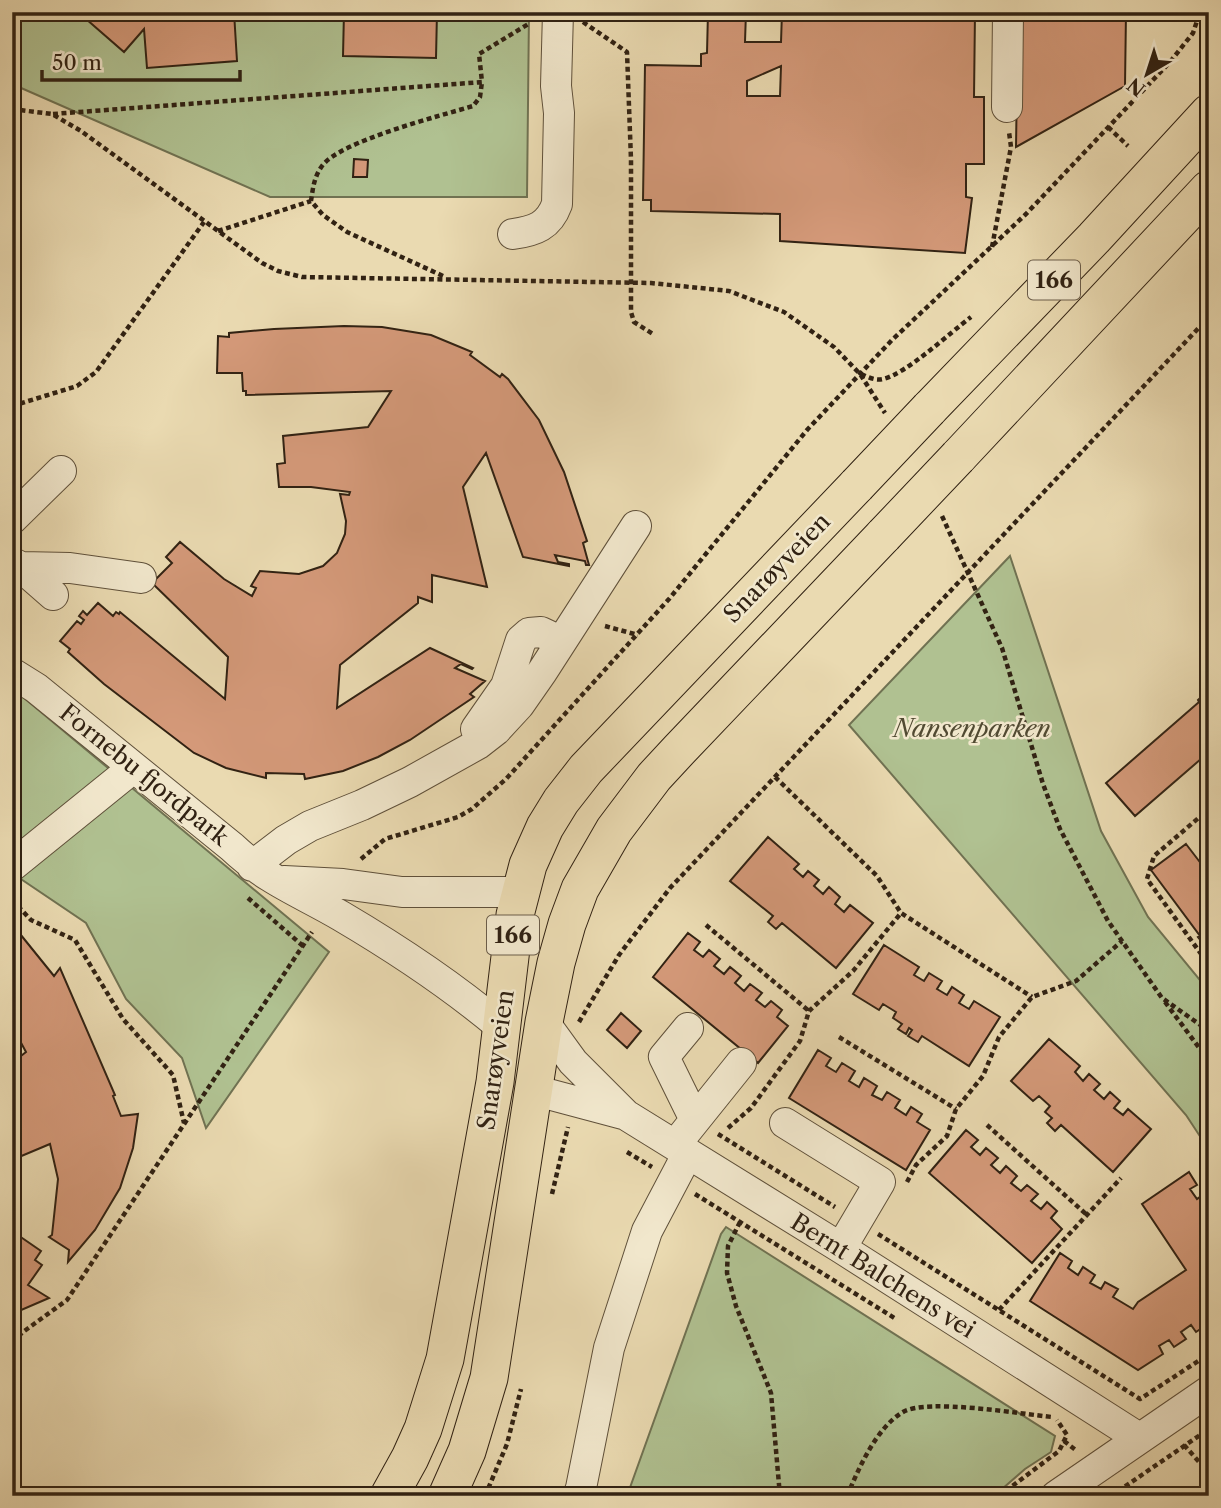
<svg xmlns="http://www.w3.org/2000/svg" width="1221" height="1508" font-family="'Libre Caslon Text',serif">
<rect width="100%" height="100%" fill="#eadab1"/>
<filter id="stains"><feTurbulence type="fractalNoise" baseFrequency=".00286" numOctaves="4"/><feColorMatrix values="0 0 0 0 .2 0 0 0 0 .09 0 0 0 0 .02 0 0 0 .5 -.17"/></filter>
<radialGradient id="worn" r=".72"><stop offset=".6" stop-color="#630" stop-opacity="0"/><stop offset="1" stop-color="#630" stop-opacity=".3"/></radialGradient>
<path fill="#b0c191" stroke="#707252" stroke-width="2" d="M12,12H529L527,197H270L12,84Z
M1010,556L1101,831L1148,917L1209,991V1150L1186,1115L849,725Z
M12,688L329,952L206,1128L182,1058L126,999L86,923L12,873Z
M726,1227L1055,1436L1051,1452L1025,1469L994,1496H627L721,1234Z"/>
<path fill="#d49979" stroke="#312213" stroke-width="2" fill-rule="evenodd" d="M78,12H234L237,61L147,68L144,29L124,52Z
M344,12H437L436,58L343,56Z
M708,12H746L745,42H781L782,12H975L974,97H984V164H966V197L972,198L965,253L780,241V214L651,211V200H643L645,65L701,66V54L707,53ZM781,66L780,96H747V81Z
M1018,12H1126L1125,86L1016,147Z
M354,159L368,160L367,177H353Z
M344,326L382,327L431,335L472,352L470,355L500,377L502,374L508,379L539,420L564,472L587,541L583,543L589,565H586L585,561L555,555L558,562L569,564V566L523,557L486,453L463,487L487,587L432,575V602L418,597V603L340,665L337,708L430,648L473,668L472,669L461,664L455,668L485,681L470,694L474,697L410,740L378,757L343,771L305,779L304,774L266,773V778L226,768L194,753L104,684L68,652L70,649L60,641L77,621L81,624L84,620L79,616L83,611L87,615L98,603L113,616L116,612L119,614L120,612L225,699L228,657L152,583L172,563L166,557L180,542L224,579L252,596L256,588L251,586L260,571L299,574L323,566L337,553L345,534L346,521L340,494L349,495L350,492L311,487H279L277,464L285,463L283,436L368,427L391,391L246,395V391H243L242,373H217L218,336L229,337V333L274,329Z
M1209,690V752L1135,816L1106,783L1199,702L1198,700Z
M768,837L799,864L794,869L803,877L808,871L819,880L814,886L823,894L829,887L840,897L835,904L844,912L850,905L873,923L836,968L782,923L776,929L768,922L773,916L730,881Z
M1186,844L1209,874V951L1198,937L1200,936L1151,870Z
M12,924L54,976L60,968L115,1095L113,1096L121,1116L138,1114L133,1148L120,1188L95,1230L68,1262L69,1250L49,1237L52,1235L58,1179L50,1144L12,1160V1063L26,1052L12,1026Z
M688,933L700,942L694,950L703,957L709,950L720,959L714,966L724,974L730,967L741,976L735,983L744,991L750,984L762,993L756,1000L765,1007L771,1001L782,1010L777,1017L788,1026L758,1063L653,977Z
M884,945L919,967L914,975L924,981L929,973L942,981L937,989L947,995L952,987L964,995L959,1003L969,1009L974,1001L1000,1017L969,1066L922,1036L918,1042L908,1036L912,1030L909,1028L906,1034L898,1029L902,1024L893,1018L896,1012L883,1004L879,1010L853,994Z
M621,1013L641,1031L627,1048L607,1030Z
M1049,1039L1080,1066L1075,1072L1083,1081L1089,1074L1100,1084L1094,1090L1104,1099L1110,1092L1120,1101L1114,1108L1123,1115L1128,1109L1151,1129L1113,1172L1061,1125L1055,1131L1047,1123L1052,1118L1045,1112L1050,1106L1039,1096L1033,1101L1011,1081Z
M818,1050L831,1058L826,1066L836,1072L842,1063L855,1071L849,1081L859,1087L864,1078L877,1086L872,1095L882,1100L887,1092L900,1100L895,1108L906,1115L911,1107L922,1114L917,1122L930,1130L906,1170L789,1098Z
M966,1130L978,1140L971,1147L980,1155L986,1148L998,1158L991,1165L1000,1173L1006,1166L1017,1176L1011,1183L1021,1191L1027,1185L1038,1194L1031,1201L1041,1209L1047,1202L1057,1211L1051,1218L1062,1229L1032,1263L929,1173Z
M1189,1172L1197,1185L1190,1189L1197,1199L1204,1194L1209,1201V1209L1205,1211L1209,1217V1313L1203,1317L1208,1324L1196,1332L1191,1325L1181,1332L1186,1339L1174,1347L1169,1340L1159,1346L1163,1354L1138,1370L1030,1301L1060,1253L1072,1261L1068,1268L1078,1275L1083,1267L1095,1275L1090,1283L1101,1289L1105,1282L1118,1289L1113,1297L1133,1309L1138,1302L1186,1270L1142,1204Z
M12,1231L41,1251L35,1260L42,1265L28,1285L49,1298L12,1314Z"/>
<g fill="none" stroke-linecap="round" stroke-linejoin="round">
<g stroke="#5f503a" stroke-width="32">
<path id="minor" d="M1007,107L1008,12
M513,234C535,231 549,226 557,204L559,113L556,86L558,12
M12,519L61,471
M13,563L21,567L53,595
M21,567L70,568L141,578
M12,673L36,688L232,847C268,881 300,892 341,916C397,949 450,984 500,1026
M476,729L506,686L521,640L529,633L541,632L560,641
M12,866L133,768
M252,866L286,840L310,826L362,805L410,782L478,744L496,730L519,705L542,672L636,526
M284,881L343,884L402,892H521
M544,1022L573,1062L626,1115L841,1248L1139,1438
M688,1028L664,1057L695,1120
M533,1090L623,1114
M785,1123L880,1182L841,1248
M684,1134L741,1063
M578,1496L581,1488L609,1348L647,1231L688,1153
M1056,1496L1209,1391"/>
</g>
<g stroke="#312213" stroke-width="39">
<path id="major" d="M929,409L1094,238L1209,113
M958,457L1209,189
M389,1496L410,1458L423,1429L445,1359L495,1082L515,915L528,865L545,827L561,801L586,769L857,485
M447,1496L467,1451L489,1378L544,1022L556,963L567,924L580,889L614,830L654,777L679,750L884,535"/>
</g>
<path stroke="#312213" stroke-width="4.5" stroke-dasharray="5 3.5" stroke-linecap="butt" d="M583,22L627,52L631,160V312L634,322L653,334
M12,109L52,114L81,131L262,263L278,271L302,277L651,283L729,291L784,312L834,347L860,374L885,413
M53,114L482,82L479,54L530,23
M1108,127L1128,146
M218,231L311,201
M992,247L1011,147L1009,132
M443,276L347,232L323,215L311,201C313,188 314,177 322,166C340,141 440,116 473,106L480,97L482,82
M861,374C868,377 875,381 883,379C906,374 951,332 971,317
M12,406L77,386L96,372L204,222
M942,516L1002,648L1043,784L1060,829L1108,921L1162,998L1209,1031
M605,626L638,635
M775,777L877,876L901,913L1032,997
M1209,806L1202,815L1154,856L1147,879L1209,965
M1202,815L1209,825
M361,859L385,839L458,817L472,809L506,779L669,599L807,430L892,340L1026,214L1170,62L1193,33L1200,12
M248,898L303,946
M12,900L31,920L75,940L123,1019L173,1075L184,1123
M706,925L809,1011
M1165,1002L1209,1061
M579,1022L619,955L670,888L1209,317
M839,1037L956,1109
M12,1057L14,1061
M987,1125L1087,1215
M728,1128L751,1108L800,1041L809,1011L853,971L901,913
M718,1134L835,1207
M627,1152L652,1167
M907,1182L916,1165L947,1136L956,1109L983,1076L999,1037L1032,997L1076,981L1122,941
M552,1194L568,1127
M695,1194L896,1319
M740,1222L728,1246L727,1273L736,1306L771,1393L780,1496
M878,1234L1140,1399L1209,1354
M999,1310L1121,1178
M12,1342L23,1332L67,1300L312,932
M1064,1441L1077,1451
M1184,1445L1209,1473
M485,1496L507,1444L521,1389
M847,1496C859,1468 876,1428 903,1412C927,1398 1021,1414 1052,1417
M999,1496L1059,1451L1067,1435L1057,1420
M1111,1496L1209,1429"/>
<use href="#minor" stroke="#f1e7cc" stroke-width="30"/>
<use href="#major" stroke="#eadab1" stroke-width="37"/>
<g stroke="#312213" stroke-width="39" stroke-linecap="butt">
<path id="major-bridge" d="M857,485L929,409
M884,535L958,457"/>
</g>
<use href="#major-bridge" stroke="#eadab1" stroke-width="37"/>
</g>
<g text-anchor="middle" stroke-width="5" stroke-linejoin="round" paint-order="stroke">
<g fill="#f1e7cc" stroke="#6b5d4a" stroke-width="2">
<rect x="1028" y="260.5" width="52" height="39" rx="5"/>
<rect x="487" y="915.5" width="52" height="39" rx="5"/>
</g>
<g font-size="23" font-weight="bold" fill="#312213">
<text x="1054" y="288">166</text>
<text x="513" y="943">166</text>
</g>
<g font-size="24" fill="#312213" stroke="#f1e7cc">
<text transform="translate(777 568) rotate(-46)" y="8">Snarøyveien</text>
<text transform="translate(144 775) rotate(39)" y="8">Fornebu fjordpark</text>
<text transform="translate(496 1060) rotate(-82)" y="8">Snarøyveien</text>
<text transform="translate(883 1276) rotate(32)" y="8">Bernt Balchens vei</text>
</g>
<g font-size="24" font-style="italic" fill="#514a32" stroke="#f1e7cc">
<text x="972" y="737">Nansenparken</text>
</g>
</g>
<rect width="1221" height="1508" fill="none" stroke="#eadab1" stroke-width="42"/>
<rect x="14" y="14" width="1193" height="1480" fill="none" stroke="#312213" stroke-width="3.5"/>
<rect x="21" y="21" width="1179" height="1466" fill="none" stroke="#312213" stroke-width="2"/>
<g transform="translate(1147 74) rotate(219)" stroke="#f1e7cc" stroke-width="5" paint-order="stroke">
<path d="M0-5L12 26L0 18L-12 26Z" fill="#312213"/>
<text y="-10" font-size="19" font-weight="bold" text-anchor="middle" fill="#312213">N</text>
</g>
<path d="M42 70v10h198v-10" fill="none" stroke="#312213" stroke-width="3.5"/>
<text x="52" y="70" font-size="21" fill="#312213" stroke="#f1e7cc" stroke-width="5" paint-order="stroke">50 m</text>
<rect width="100%" height="100%" filter="url(#stains)"/>
<rect width="100%" height="100%" fill="url(#worn)"/>
</svg>
